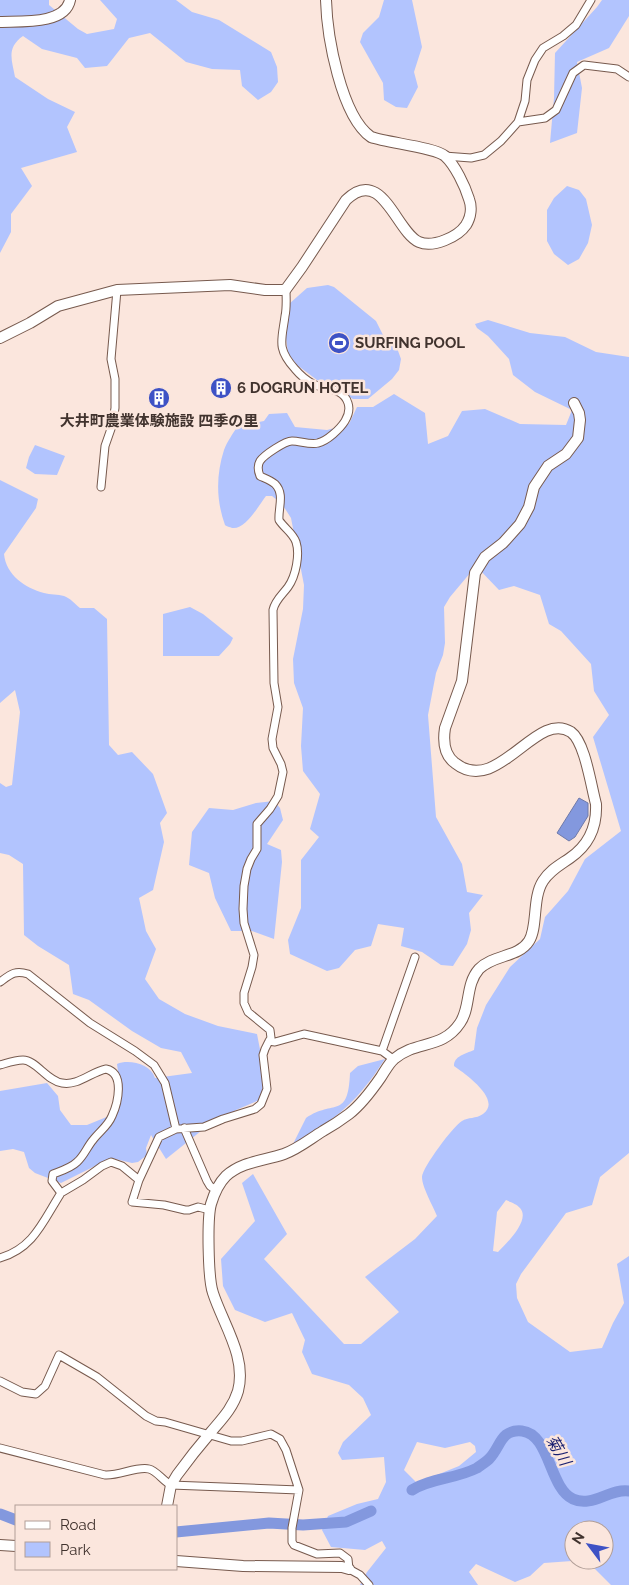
<svg xmlns="http://www.w3.org/2000/svg" width="629" height="1585" font-family="Raleway,'Noto Sans JP',sans-serif">
<rect width="100%" height="100%" fill="#fbe6dd"/>
<path fill="#b2c4fe" fill-rule="evenodd" d="M0,0H49V5L78,29L87,34L114,29L117,19L100,0H176L192,12L219,20L271,52L277,67L278,82L271,92L258,100L242,86L240,70L212,69L186,62L150,33L129,38L107,66L85,68L77,58L42,49L23,36C6,48 12,60 15,77L48,99L75,112L67,127L77,152L21,168L32,186L11,214V232L0,253Z
M384,0H412L422,47L414,72L418,87L407,108L396,107L384,100L383,83L360,42L363,33L379,17Z
M602,0H629V16L609,48L577,62L582,88L577,133L550,143L554,98L555,53L597,7Z
M567,186L579,190L586,199L592,225L588,243L579,259L568,265L554,254L547,241V210L554,198Z
M328,285L334,287L376,321L383,335L397,348L401,359L399,370L392,379L368,399H353L317,380L297,365L288,353L286,338L289,304L307,288Z
M488,320L530,333L565,337L596,352L629,357V1153L600,1177L592,1205L566,1213L521,1274L516,1284L517,1298L528,1322L570,1352L602,1348L613,1323L624,1303L617,1264L629,1256V1585H611L586,1560L544,1563L530,1576L515,1582L476,1564L469,1572L478,1585H360L367,1572L386,1548L382,1541L365,1550L331,1547L322,1530L328,1516L357,1504L378,1499L386,1482L384,1457L342,1460L338,1453L343,1442L371,1415L363,1398L349,1385L312,1374L302,1352L305,1340L292,1313L265,1322L235,1310L223,1286L221,1259L255,1221L242,1183L253,1174L287,1234L264,1259L344,1344H361L399,1312L365,1277L415,1239L437,1216C433,1206 422,1187 422,1177C422,1168 454,1125 462,1121C468,1117 476,1119 483,1114C503,1100 464,1073 454,1066C454,1056 465,1054 474,1050L477,1028L486,1005L510,967L540,939L545,917L568,891L585,859L621,831L593,737L609,715L594,691L591,664L561,631L549,624L540,595L514,586L499,590L476,566L450,597L444,607L445,643L443,655L436,673L428,715L436,817L462,864L467,892L483,895L469,913L471,930L467,944L453,966L441,965L422,952L401,946L404,928L378,924L371,946L355,950L339,968L327,971L290,954L288,940L301,908V860L319,837L310,829L320,794L303,771L301,746L303,708L294,683L293,659L303,609L304,585L291,518L282,504L272,496H266C259,505 246,529 233,528C232,528 226,526 225,525C216,500 216,475 224,450C227,442 233,433 238,426L264,421L269,414L287,413L295,427L327,430L349,424L357,407H373L394,394L425,413L428,444L448,436L462,411L485,409L520,424L566,425L572,410L535,392L513,375L509,359L488,336L477,328L475,324ZM506,1200C510,1202 517,1204 520,1208C531,1220 506,1244 498,1252L493,1251L497,1212ZM417,1442L445,1448L470,1442L475,1446L476,1452L459,1466L417,1483L404,1470ZM574,1530H604V1560H574Z
M35,445L65,456L57,475L35,474L26,468L29,457Z
M0,480L38,499L36,508L4,554C6,575 25,588 44,593C50,595 58,594 64,596C70,598 75,604 80,608H94L107,619L109,745L118,755L132,752L153,774L167,813L160,823L164,842L153,890L139,898L146,931L156,949L145,979L159,999L185,1014L218,1026L257,1034L269,1096L236,1110L201,1131L166,1159L151,1135L146,1148L147,1155L138,1162L132,1163L111,1158L61,1183L35,1173L29,1168L24,1152L13,1149L0,1151V1091L47,1083L58,1096L60,1110L71,1125H87L109,1116L121,1094L117,1064C129,1059 151,1064 155,1078L192,1073L181,1052L161,1048L132,1031L89,1000L73,994L69,965L38,946L24,935L23,864L9,855L0,853V783L6,787L12,785L20,712L15,690L0,703Z
M190,607L203,614L233,638L230,644L219,656H163V614Z
M274,801L280,808L283,820L267,844L281,850L282,862L274,939L252,931H231L215,898L209,873L189,865L192,832L209,808L233,810L256,803Z
M385,1059C378,1069 372,1079 364,1088C346,1111 319,1130 293,1144L306,1118C334,1099 348,1120 350,1073L358,1066Z"/>
<path fill="#8398de" stroke="#6f7aa9" d="M579,798L588,803V816L575,837L569,841L557,833Z"/>
<g fill="none" stroke-linecap="round" stroke-linejoin="round">
<path stroke="#8398de" stroke-width="11" d="M412,1490C431,1478 456,1479 477,1468C481,1465 486,1462 489,1459C501,1447 500,1429 522,1431C550,1434 549,1488 573,1499C592,1508 610,1488 629,1491
M0,1514L16,1520
M176,1532L269,1523L303,1525L346,1522L371,1511"/>
<g stroke="#775a4e" stroke-width="9">
<path id="street" d="M518,122L545,118L556,110L573,73L584,65L617,69L629,77
M444,156L471,158L484,155L501,141L518,122L525,101L527,80L535,60L543,48L563,36L576,25L591,0
M286,289C286,298 287,307 285,316C282,340 276,348 295,369C300,375 306,380 313,384C325,390 343,387 348,403C350,409 348,416 345,421C340,429 327,441 318,443C310,445 300,441 292,441C285,441 264,455 260,461C257,466 258,471 260,476C264,478 270,480 275,484C285,494 278,508 279,520C284,528 293,533 296,542C300,554 296,576 288,587C283,594 275,600 273,610L274,683L278,707L272,739L273,748L281,764L283,772L278,796L270,809L257,824V849L251,859L247,869L244,886L243,909L244,923L254,955L252,967L244,993V1003L248,1012L270,1030L271,1038L269,1041L275,1042L304,1034L382,1051L393,1059
M101,487L105,446L112,426L115,408V379L111,359L117,290
M0,982C11,974 15,970 28,974L90,1023L135,1051L154,1065L165,1083L176,1129
M382,1051L415,957
M0,1065C7,1063 15,1060 23,1060C36,1060 47,1081 62,1083C78,1086 91,1072 106,1069C125,1073 118,1103 112,1116C108,1126 99,1132 93,1140C87,1147 84,1156 77,1162C71,1168 61,1171 53,1174L52,1181L61,1193C43,1221 34,1248 0,1258
M184,1128L207,1181L210,1186L216,1190
M61,1193L83,1180L102,1166L111,1162L122,1166L139,1180
M210,1210L198,1207L189,1210H185L164,1205L132,1202L139,1180L159,1137L176,1129L204,1127L223,1119L255,1109L261,1104L267,1089L263,1055L265,1049L269,1041
M0,1381L22,1392L36,1394L45,1386L59,1355L97,1377L146,1416L156,1421L165,1422L231,1441H242L271,1434L280,1439L286,1450L299,1490L292,1528V1542L294,1545L317,1554L340,1553L348,1559L349,1569L360,1575L369,1585
M0,1448L105,1475C119,1476 137,1466 149,1469C157,1471 163,1481 171,1485L299,1490"/>
</g>
<g stroke="#775a4e" stroke-width="12">
<path id="secondary" d="M0,22C20,21 65,25 70,0
M0,338L30,323L58,306L117,290L230,285L265,290H282L286,289L302,267L346,200C382,165 396,232 419,242C433,248 458,237 466,225C471,217 472,207 469,199C465,186 455,165 445,156C434,147 388,143 371,137C341,116 327,36 326,0
M167,1506L171,1485L177,1475C188,1460 199,1446 211,1432C221,1420 233,1408 238,1391C247,1357 223,1324 213,1293C208,1279 207,1218 211,1204C214,1194 219,1183 226,1176C243,1161 264,1161 284,1154C298,1149 310,1139 323,1131C332,1126 341,1120 349,1114C362,1104 372,1090 381,1077C385,1071 389,1063 394,1059C416,1040 442,1050 460,1023C471,1007 465,985 479,969C494,954 518,958 529,941C538,927 532,898 543,881C550,870 560,865 570,858C589,845 597,826 596,804C591,786 585,742 571,732C536,709 498,797 455,763C444,755 443,741 445,728L462,681L475,573L485,557L503,543L520,524L529,507L534,487L548,466L566,454L578,438L580,420L579,413L574,403
M0,1545L16,1546
M176,1561L243,1566L342,1567L349,1569"/>
</g>
<use href="#street" stroke="#fff" stroke-width="7"/>
<use href="#secondary" stroke="#fff" stroke-width="10"/>
</g>
<defs>
<g id="stadium-disc" transform="scale(1.125)"><circle r="9.5" fill="#3e52c5" stroke="#fbe6dd"/><path d="M0-5a6.5 5 0 1 0 0 10a6.5 5 0 1 0 0-10ZM-3.5-1.8h7v3.6h-7Z" fill="#fff"/></g>
<g id="building-disc" transform="scale(1.125)"><circle r="9.5" fill="#3e52c5" stroke="#fbe6dd"/><path d="M-4-6H4V6H1V3H-1V6H-4ZM-2.5-4.3h1.7v1.8h-1.7ZM.8-4.3h1.7v1.8H.8ZM-2.5-1h1.7V.8h-1.7ZM.8-1h1.7V.8H.8Z" fill="#fff"/></g>
</defs>
<g fill-rule="evenodd">
<use href="#stadium-disc" x="339" y="343"/>
<use href="#building-disc" x="221" y="388"/>
<use href="#building-disc" x="159" y="398"/>
</g>
<g text-anchor="middle" stroke-width="5" stroke-linejoin="round" paint-order="stroke">
<g font-size="15" font-weight="bold" fill="#41332e" stroke="#fbe6dd" text-anchor="start">
<text x="355" y="348">SURFING POOL</text>
<text x="237" y="393">6 DOGRUN HOTEL</text>
<text x="159" y="426" text-anchor="middle">大井町農業体験施設 四季の里</text>
</g>
<g font-size="16" font-style="italic" fill="#181f70" stroke="#fbe6dd">
<text transform="translate(559 1450) rotate(60)" y="6">菊川</text>
</g>
</g>
<rect x="15" y="1505" width="162" height="65" fill="#fbe6dd" stroke="#b19e97"/>
<rect x="25" y="1521" width="25" height="8" fill="#ffffff" stroke="#b19e97"/>
<text x="60" y="1530" font-size="15" fill="#41332e">Road</text>
<rect x="25" y="1542" width="25" height="15" fill="#b2c4fe" stroke="#b19e97"/>
<text x="60" y="1555" font-size="15" fill="#41332e">Park</text>
<g transform="translate(589 1545) rotate(302)"><circle r="24" fill="#fbe6dd" stroke="#b19e97"/>
<path d="M0-4L9 19L0 12L-9 19Z" fill="#3e52c5"/>
<text y="-8" font-size="14" font-weight="bold" text-anchor="middle" fill="#41332e">N</text>
</g>
</svg>
